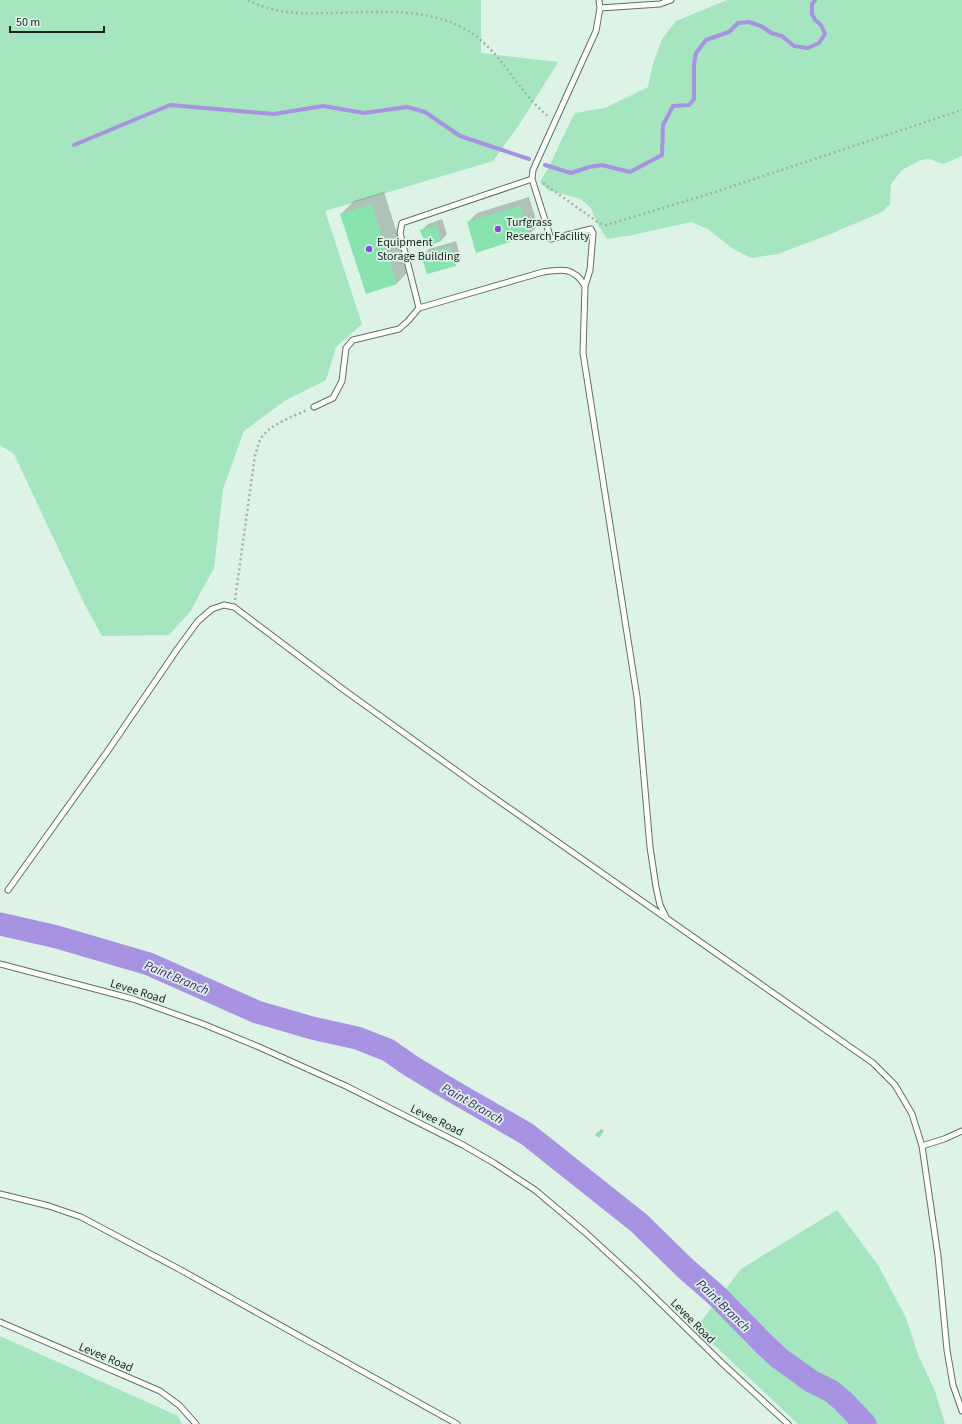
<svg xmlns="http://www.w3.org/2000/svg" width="962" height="1424" font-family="'Source Sans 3',sans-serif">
<rect width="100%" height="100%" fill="#dcf3e5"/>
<path fill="#a5e5bf" d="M0,0H481V53L558,62L519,125L493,161L325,211L362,324L336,347L326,380L286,400L244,431L223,489L214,568L190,612L169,635L102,636L85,605L14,454L0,445Z
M727,0H962V156L943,164L929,159L921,160L902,170L891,184L890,204L882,212L828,235L778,254L751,258L733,249L708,229L691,222L633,235L607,239L598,225L591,208L581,199L548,190L540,182C554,160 562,136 575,113L605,108L648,87L653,64L662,39L676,21Z
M837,1210L878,1265L906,1318L918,1355L935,1391L945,1424H798L696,1328L741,1269Z
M0,1336L178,1416L182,1424H0Z"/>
<path fill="#0003" d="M384,192L409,271L397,283L341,214L354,201Z
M529,197L538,226L528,235L468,222L477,213Z
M442,219L447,234L441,241L426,245L422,230L428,224Z
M456,241L461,259L455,265L423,255L429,249Z
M601,1129L604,1131L601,1134L596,1135Z"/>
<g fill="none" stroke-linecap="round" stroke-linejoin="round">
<path stroke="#a793e1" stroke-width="4" d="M74,145L170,105L274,114L323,106L364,113L407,107L425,112L460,136L529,159
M545,165L571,173L589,167L602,165L630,172L662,155L663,125L673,106L689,105L694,99V64L696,53L706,40L729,32L738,23L749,22L761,26L771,33L782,36L794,46L808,48L819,43L825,34L821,25L815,20L812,14V4L815,0"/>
<path stroke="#a793e1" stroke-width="23" d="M0,924L57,937L149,964L257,1012L312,1028L357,1038L388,1050L411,1066L449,1089L527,1134L639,1223L685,1268L717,1296L765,1345L779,1358L811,1381L831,1391L843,1401L865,1424"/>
</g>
<path fill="#88e3af" d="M372,204L397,284L366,294L340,214Z
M520,206L529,236L476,253L467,222Z
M436,225L441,241L426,247L420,230Z
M450,247L456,266L427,274L421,255Z
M598,1131L602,1134L599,1138L595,1135Z"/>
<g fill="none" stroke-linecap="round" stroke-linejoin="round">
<g stroke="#5d7164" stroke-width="7">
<path id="lane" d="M599,0L600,8L596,31L533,170L532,179L551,239L591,229L593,233L590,270L585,286L583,353L637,697L650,847L656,887L660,905L666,917
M600,8L660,4L671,0
M419,308L400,233L402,223L532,179
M314,407L333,398L342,381L346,348L353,340L399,329L408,321L419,308L543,272C562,269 574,267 585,286
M8,890L107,752L176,651L198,621L212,609L224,605L234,607L344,690L479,787L873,1063L895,1085L912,1114L922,1146L938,1256L947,1350L953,1385L962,1411
M0,964L133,999L203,1024L259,1047L348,1087L463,1145L494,1163L535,1190L586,1233L636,1279L723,1364L788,1424
M922,1146L944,1139L962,1131
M0,1194L49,1206L81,1217L179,1269L457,1424
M0,1322L160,1391L179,1405L196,1424"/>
</g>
<path stroke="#a0b2a7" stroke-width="2.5" stroke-dasharray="2 3" stroke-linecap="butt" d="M248,0C273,13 297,14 324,13C369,13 421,6 461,27C500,46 516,91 549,117
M543,183L599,223L606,225L706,195L962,110
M235,600L255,455C257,450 258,445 260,440C268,425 292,417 307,410"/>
<use href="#lane" stroke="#fff" stroke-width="5"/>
</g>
<g fill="#7c53cc" stroke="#dcf3e5" stroke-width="1.5">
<circle cx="498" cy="229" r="4"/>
<circle cx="369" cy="249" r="4"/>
</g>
<g text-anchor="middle" stroke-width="3.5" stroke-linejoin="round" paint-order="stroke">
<g font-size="12" fill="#1b231e" stroke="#dcf3e5" text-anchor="start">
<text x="506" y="226">Turfgrass<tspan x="506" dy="14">Research Facility</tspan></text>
<text x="377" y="246">Equipment<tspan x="377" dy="14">Storage Building</tspan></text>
</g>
<g font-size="12" fill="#1b231e" stroke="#dcf3e5">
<text transform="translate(138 991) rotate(17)" y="4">Levee Road</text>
<text transform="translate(437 1120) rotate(26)" y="4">Levee Road</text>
<text transform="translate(693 1321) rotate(45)" y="4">Levee Road</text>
<text transform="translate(106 1357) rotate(23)" y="4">Levee Road</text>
</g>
<g font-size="13" font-style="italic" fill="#401c77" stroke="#dcf3e5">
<text transform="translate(177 977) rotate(23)" y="5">Paint Branch</text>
<text transform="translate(473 1103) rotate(30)" y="5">Paint Branch</text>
<text transform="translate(724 1305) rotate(44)" y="5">Paint Branch</text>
</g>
</g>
<path d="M10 26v6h94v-6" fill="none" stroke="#1b231e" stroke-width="2"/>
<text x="16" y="26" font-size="12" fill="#1b231e" stroke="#dcf3e5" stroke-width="3" paint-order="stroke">50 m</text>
</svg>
